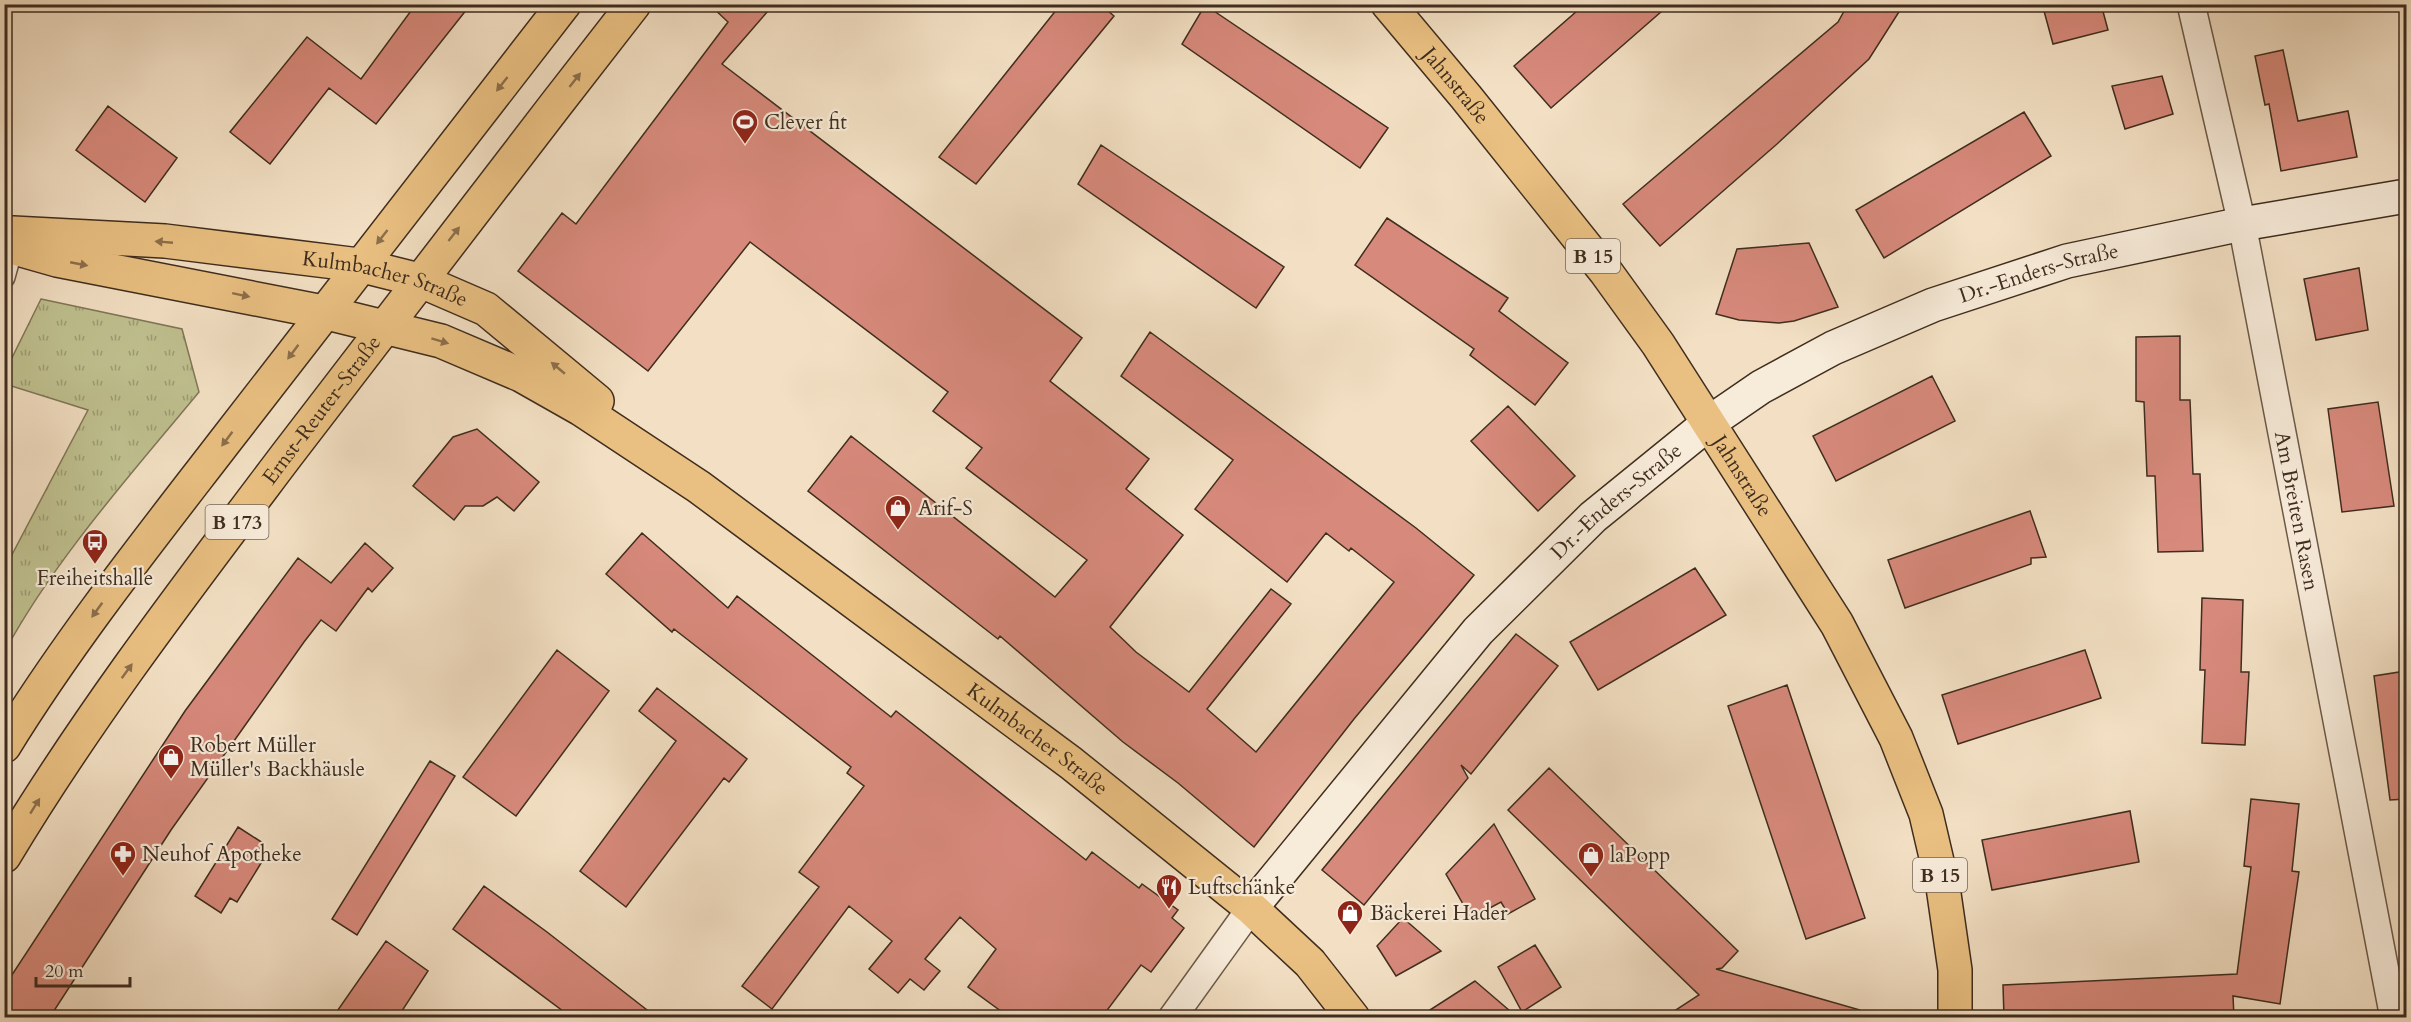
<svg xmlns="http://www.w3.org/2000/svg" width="2411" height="1022" font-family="Cardo,serif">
<defs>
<pattern id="grass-tufts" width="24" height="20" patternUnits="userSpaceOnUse" patternTransform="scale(1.5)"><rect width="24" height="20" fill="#c0c190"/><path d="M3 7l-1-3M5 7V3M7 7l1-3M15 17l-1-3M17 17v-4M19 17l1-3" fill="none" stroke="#9d9d75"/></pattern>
</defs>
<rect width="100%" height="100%" fill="#f3e0c4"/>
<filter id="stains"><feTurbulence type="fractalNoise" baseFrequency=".00333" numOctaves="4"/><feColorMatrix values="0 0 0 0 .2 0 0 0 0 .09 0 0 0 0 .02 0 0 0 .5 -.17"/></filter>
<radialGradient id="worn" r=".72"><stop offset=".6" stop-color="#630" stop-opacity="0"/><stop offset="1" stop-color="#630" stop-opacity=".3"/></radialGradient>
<path fill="url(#grass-tufts)" stroke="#807757" stroke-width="1.5" d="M41,299L182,329L199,392C133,472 54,560 5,651V568L88,410L5,384V372Z"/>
<path fill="#d7897b" stroke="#3f2d1e" stroke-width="1.5" d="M416,4H471L376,124L329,88L270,164L230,132L307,37L361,79Z
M709,4H774L722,64L1082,338L1050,381L1149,459L1126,489L1183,535L1110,627L1136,652L1189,692L1271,589L1291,604L1207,709L1256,752L1394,582L1351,548L1349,551L1326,533L1287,582L1195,509L1233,460L1121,376L1150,332L1416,528L1474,575L1354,719L1254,847L1178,783L1123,742L1000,636L998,639L808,491L851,436L1055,597L1087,560L966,468L982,448L933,411L948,392L750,242L648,371L518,271L562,213L576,224L728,22Z
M1061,4H1100L1114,16L976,184L939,157Z
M1585,4H1670L1551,108L1514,66Z
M1848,4H1904L1869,59L1777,144L1660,246L1623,204L1838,22Z
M2069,4H2101L2108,30L2053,44L2044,11Z
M1205,5L1388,128L1360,168L1182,44Z
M2283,50L2298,121L2348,111L2357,157L2281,171L2269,104L2265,105L2255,56Z
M2162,76L2173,114L2125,129L2112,86Z
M108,106L177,158L145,202L76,150Z
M2024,112L2051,156L1884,258L1856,210Z
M1101,145L1284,267L1256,308L1078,184Z
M1387,218L1508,298L1499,311L1568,363L1535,405L1470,355L1474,349L1355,265Z
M1809,243L1838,307L1794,321L1779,323L1739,320L1716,314L1737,249Z
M2359,268L2368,330L2316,340L2304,279Z
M2180,336V400H2190L2193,474H2200L2203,551L2158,552L2155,476H2147L2144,402L2136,401V337Z
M1932,376L1955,421L1836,481L1813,436Z
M2378,402L2394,506L2342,512L2328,409Z
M1508,406L1575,476L1538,511L1471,441Z
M477,429L539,482L514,511L497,497L483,506H465L454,520L413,486L453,437Z
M2030,511L2046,557L2031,558V564L1905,608L1888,560Z
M642,533L728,608L737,596L891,717L896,711L1086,860L1092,852L1139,888L1142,884L1178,910L1172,918L1184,928L1151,972L1141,965L1102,1017H1009L968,987L996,949L960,917L925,959L940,971L924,990L910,979L898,993L869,969L892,941L849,906L772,1009L742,986L819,887L799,872L864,786L847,773L851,767L674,629L672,632L606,574Z
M365,543L393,568L372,592L368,588L336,631L321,620L304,642L171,830L50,1017H4V987L185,711L298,558L331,583Z
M1695,568L1726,615L1598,690L1570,642Z
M2202,598L2243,600L2241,672H2249L2245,745L2202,743L2205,670H2200Z
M1516,634L1558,666L1471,774L1461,765L1468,778L1364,905L1322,870Z
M557,650L609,691L516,816L463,777Z
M2085,650L2101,698L1958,744L1942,695Z
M2406,671V799L2390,800L2374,676Z
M1787,685L1865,918L1806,939L1728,706Z
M657,688L747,759L729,782L724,778L626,907L580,871L676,741L639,711Z
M430,761L455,776L357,935L332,919Z
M1549,768L1738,951L1722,968L1716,969L1860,1010L1859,1017H1665L1699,995L1508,810Z
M2251,799L2299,804L2292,871L2299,872L2280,1004L2233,996L2234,1017H2004L2003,985L2237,974L2251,867L2244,866Z
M2130,811L2139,862L1992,890L1982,840Z
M1494,824L1535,899L1508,914L1501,902L1471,918L1446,874Z
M238,827L263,843L256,856L263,860L237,902L230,898L221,913L195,896Z
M484,886L547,932L656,1017H571L453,929Z
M1403,918L1441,951L1396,976L1377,946Z
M386,941L428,971L398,1017H333Z
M1535,945L1561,987L1522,1012L1498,967Z
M1475,981L1517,1017H1419Z"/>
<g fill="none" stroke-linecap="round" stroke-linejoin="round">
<g stroke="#6c5a48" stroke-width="24">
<path id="pedestrian" d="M4,277L12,248"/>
</g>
<g stroke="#6c5a48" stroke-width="30">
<g id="minor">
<path id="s1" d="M2191,4L2242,224L2394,1018"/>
<path d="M1172,1018L1251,908"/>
</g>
</g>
<g stroke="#3f2d1e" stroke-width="36">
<g id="secondary">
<path id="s2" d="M1251,908L1478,631L1593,517L1710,422L1761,387L1833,348L1933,305L2067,261L2242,224L2406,196"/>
</g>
</g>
<g stroke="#3f2d1e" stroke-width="36">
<g id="primary">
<path id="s3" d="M1388,4L1466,97L1606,272L1658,344L1837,624L1896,738L1926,814L1943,887L1955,970V1018"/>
<path id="s4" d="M13,233L165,241L359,265L419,280L486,309L597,401"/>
<path id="s5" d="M4,245L57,260L323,312L441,341L521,375L581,409L699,487L1071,763L1251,908L1310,963L1353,1018"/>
<path d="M4,746C70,639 149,540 226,440C338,294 451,149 564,4"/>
<path id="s6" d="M4,856C88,716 188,586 286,456C401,305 517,154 634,4"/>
</g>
</g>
<use href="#pedestrian" stroke="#f7ebd9" stroke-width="21"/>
<use href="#minor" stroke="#f7ebd9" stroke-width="27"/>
<use href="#secondary" stroke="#f7ebd9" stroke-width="33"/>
<use href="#primary" stroke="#eac082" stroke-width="33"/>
</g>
<defs><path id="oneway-solid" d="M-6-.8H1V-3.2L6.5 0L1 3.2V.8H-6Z" transform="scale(1.5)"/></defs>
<g fill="#8c6f4b">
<use href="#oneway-solid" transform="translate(575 80) rotate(-52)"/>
<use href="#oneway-solid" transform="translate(502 84) rotate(128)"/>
<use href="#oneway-solid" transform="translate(454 234) rotate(-52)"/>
<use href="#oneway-solid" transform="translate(382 237) rotate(128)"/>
<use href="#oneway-solid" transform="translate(164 242) rotate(-175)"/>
<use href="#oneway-solid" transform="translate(79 264) rotate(11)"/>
<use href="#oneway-solid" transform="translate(241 295) rotate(12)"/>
<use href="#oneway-solid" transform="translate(440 341) rotate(17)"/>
<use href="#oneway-solid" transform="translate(293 352) rotate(127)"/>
<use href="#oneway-solid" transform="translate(558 368) rotate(-140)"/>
<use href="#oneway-solid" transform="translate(227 439) rotate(127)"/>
<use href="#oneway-solid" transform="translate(97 610) rotate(126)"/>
<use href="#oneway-solid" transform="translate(127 671) rotate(-54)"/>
<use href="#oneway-solid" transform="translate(35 806) rotate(-58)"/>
</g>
<defs>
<g id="stadium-pin" transform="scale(1.35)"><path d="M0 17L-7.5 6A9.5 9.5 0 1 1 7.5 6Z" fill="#8f2418" stroke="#f7ebd9"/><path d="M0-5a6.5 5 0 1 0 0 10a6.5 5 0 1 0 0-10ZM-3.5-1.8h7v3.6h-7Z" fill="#fff"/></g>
<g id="shop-pin" transform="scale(1.35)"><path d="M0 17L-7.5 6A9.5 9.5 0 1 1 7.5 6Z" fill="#8f2418" stroke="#f7ebd9"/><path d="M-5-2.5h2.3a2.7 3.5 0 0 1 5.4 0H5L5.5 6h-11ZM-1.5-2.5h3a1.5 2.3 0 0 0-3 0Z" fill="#fff"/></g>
<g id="bus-pin" transform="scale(1.35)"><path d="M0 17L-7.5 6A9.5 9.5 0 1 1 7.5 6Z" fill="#8f2418" stroke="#f7ebd9"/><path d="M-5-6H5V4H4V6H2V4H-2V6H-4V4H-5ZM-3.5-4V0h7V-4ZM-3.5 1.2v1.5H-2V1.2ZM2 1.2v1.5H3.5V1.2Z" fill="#fff"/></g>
<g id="pharmacy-pin" transform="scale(1.35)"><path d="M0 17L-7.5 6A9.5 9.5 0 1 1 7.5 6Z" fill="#8f2418" stroke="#f7ebd9"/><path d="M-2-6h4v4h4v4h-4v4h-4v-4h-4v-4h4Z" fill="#fff"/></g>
<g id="restaurant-pin" transform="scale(1.35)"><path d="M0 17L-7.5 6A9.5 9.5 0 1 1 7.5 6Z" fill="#8f2418" stroke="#f7ebd9"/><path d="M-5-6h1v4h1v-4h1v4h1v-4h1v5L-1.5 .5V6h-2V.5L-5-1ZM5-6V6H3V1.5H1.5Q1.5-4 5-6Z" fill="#fff"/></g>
</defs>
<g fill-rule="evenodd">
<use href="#stadium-pin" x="745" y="122"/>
<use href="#shop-pin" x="898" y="508"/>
<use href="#bus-pin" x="95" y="542"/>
<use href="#shop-pin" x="171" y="757"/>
<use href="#pharmacy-pin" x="123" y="854"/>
<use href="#shop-pin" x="1591" y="855"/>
<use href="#restaurant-pin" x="1169" y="887"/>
<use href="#shop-pin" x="1350" y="913"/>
</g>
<g text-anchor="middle" stroke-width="4.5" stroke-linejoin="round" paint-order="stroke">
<g fill="#f7ebd9" stroke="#766656" stroke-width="1.5">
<rect x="1566" y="239" width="54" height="34" rx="4.5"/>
<rect x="205.5" y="505" width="63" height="34" rx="4.5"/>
<rect x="1913" y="858" width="54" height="34" rx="4.5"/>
</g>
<g font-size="20" font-weight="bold" fill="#3f2d1e">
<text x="1593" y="263">B 15</text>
<text x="237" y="529">B 173</text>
<text x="1940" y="882">B 15</text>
</g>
<g font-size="21" fill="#3f2d1e" stroke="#f7ebd9">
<text dy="7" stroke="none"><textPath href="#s3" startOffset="106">Jahnstraße</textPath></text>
<text dy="7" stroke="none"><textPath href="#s2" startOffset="1034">Dr.-Enders-Straße</textPath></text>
<text dy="7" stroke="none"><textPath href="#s4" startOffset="376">Kulmbacher Straße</textPath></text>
<text dy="7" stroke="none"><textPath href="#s6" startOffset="548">Ernst-Reuter-Straße</textPath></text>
<text dy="7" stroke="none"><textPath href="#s3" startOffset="591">Jahnstraße</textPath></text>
<text dy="7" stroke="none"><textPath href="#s2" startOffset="548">Dr.-Enders-Straße</textPath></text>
<text dy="7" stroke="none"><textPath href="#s1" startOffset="518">Am Breiten Rasen</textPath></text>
<text dy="7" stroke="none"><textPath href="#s5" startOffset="1167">Kulmbacher Straße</textPath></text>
</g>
<g font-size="21" fill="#3f2d1e" stroke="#f7ebd9" text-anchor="start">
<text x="764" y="129">Clever fit</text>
<text x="918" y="515">Arif-S</text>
<text x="95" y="585" text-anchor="middle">Freiheitshalle</text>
<text x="190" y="752">Robert Müller<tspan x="190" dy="24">Müller's Backhäusle</tspan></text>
<text x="142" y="861">Neuhof Apotheke</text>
<text x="1610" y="862">laPopp</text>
<text x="1188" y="894">Luftschänke</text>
<text x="1370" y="920">Bäckerei Hader</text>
</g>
</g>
<rect width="2411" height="1022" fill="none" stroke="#f3e0c4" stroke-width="24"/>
<rect x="6" y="6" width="2399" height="1010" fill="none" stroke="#3f2d1e" stroke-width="3"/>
<rect x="12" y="12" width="2387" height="998" fill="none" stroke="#3f2d1e" stroke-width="1.5"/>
<path d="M36 977v9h94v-9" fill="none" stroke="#3f2d1e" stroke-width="3"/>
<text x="45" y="977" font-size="18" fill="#3f2d1e" stroke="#f7ebd9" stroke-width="4.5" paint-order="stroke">20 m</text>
<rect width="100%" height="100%" filter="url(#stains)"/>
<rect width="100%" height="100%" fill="url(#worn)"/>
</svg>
